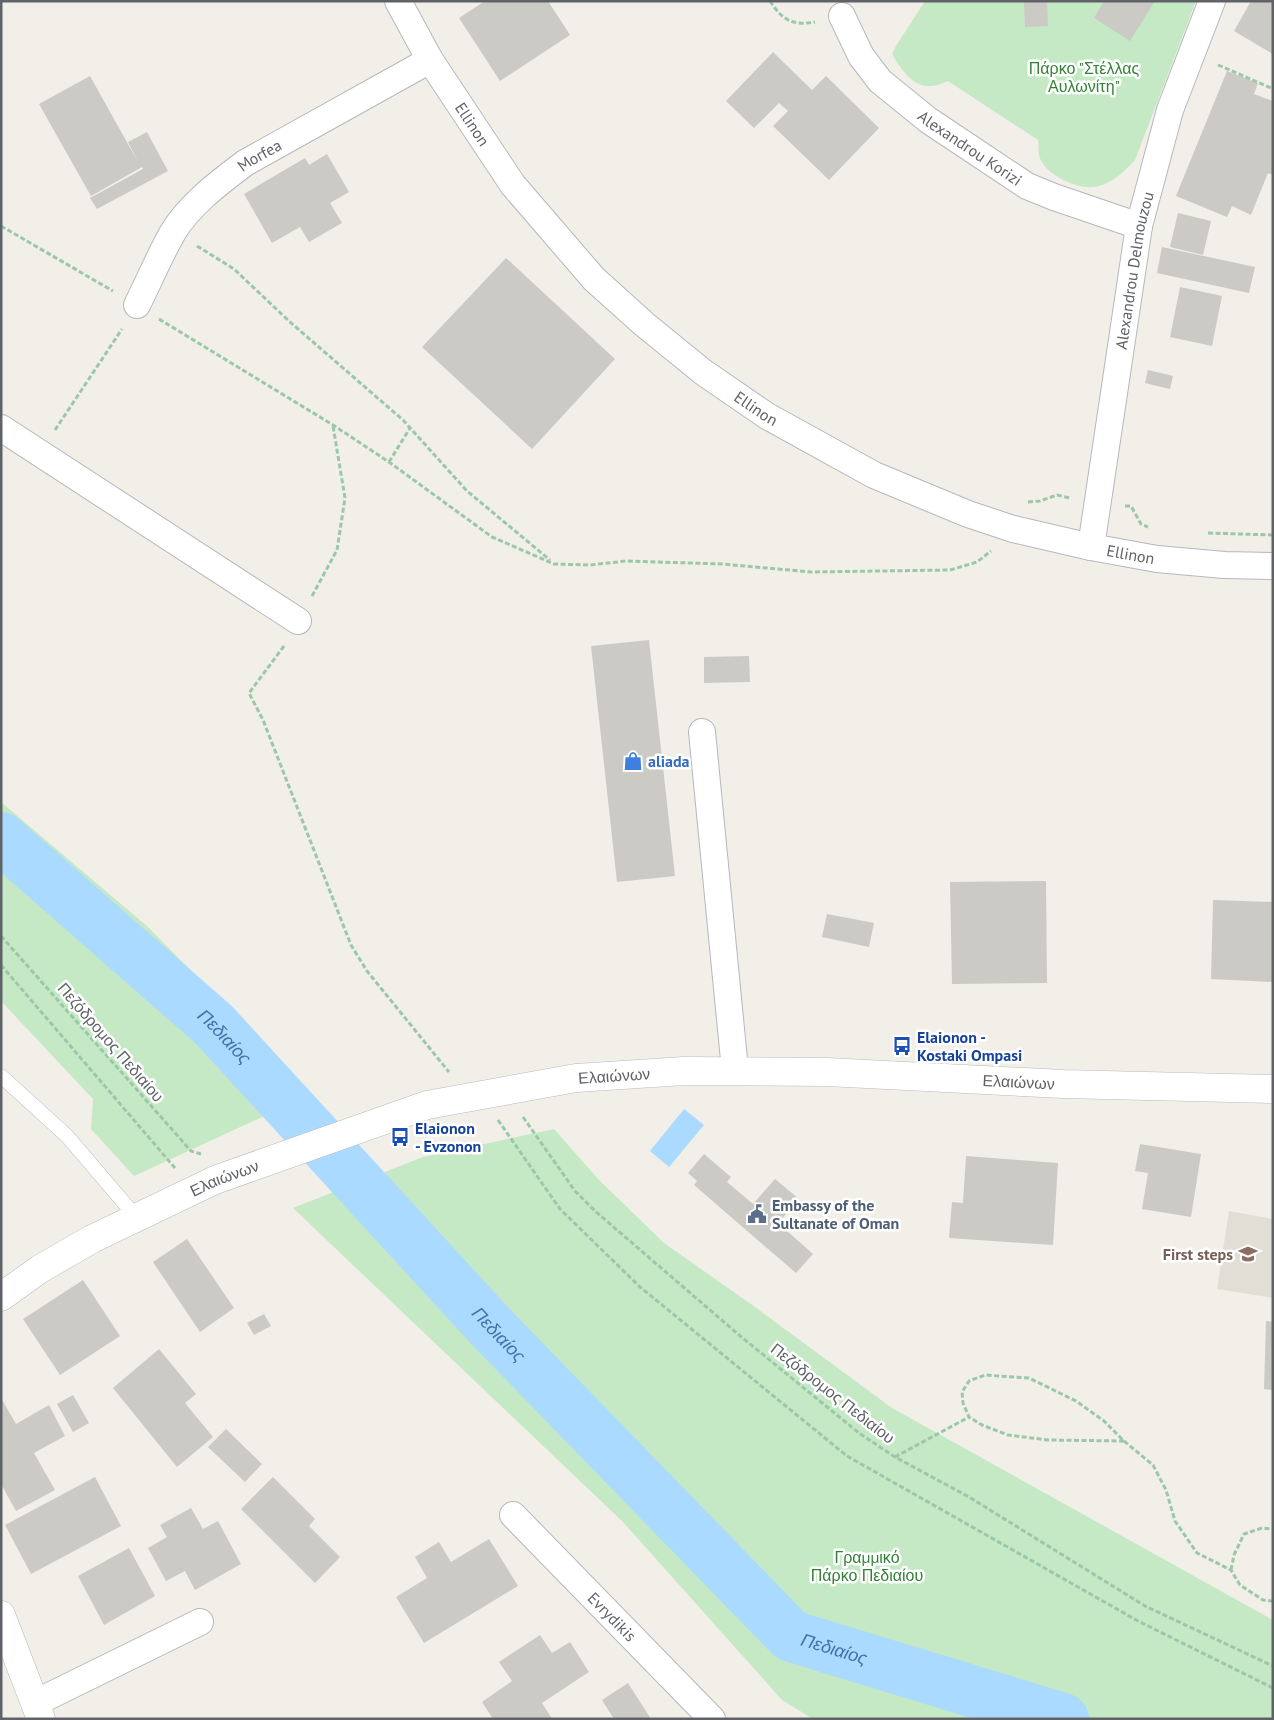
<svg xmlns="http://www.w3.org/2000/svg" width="1274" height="1720" font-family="'PT Sans',sans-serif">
<rect width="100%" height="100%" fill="#f1efe8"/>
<path fill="#e1ded6" d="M1229,1211L1273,1219V1298L1217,1289Z"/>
<path fill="#c5e8c5" d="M925,1H1196L1135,160C1111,186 1093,196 1060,178C1051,173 1041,165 1039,155C1038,150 1039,145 1038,140L948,81C920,95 906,78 892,54L896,46Z
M1,802L148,927L312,1094L134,1176L91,1129L93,1099L1,1001Z
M554,1129L599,1180L664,1243L755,1307L892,1408L1273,1620V1719H813L782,1700L623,1522L293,1208L423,1157Z"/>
<path fill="#aadaff" d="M684,1109L704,1125L669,1167L650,1151Z"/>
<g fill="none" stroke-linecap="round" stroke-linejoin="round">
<path stroke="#aadaff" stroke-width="52" id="s1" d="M1,838L214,1025L490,1326L791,1636L1063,1719"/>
</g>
<path fill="#cccac5" d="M485,1H548L570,35L500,81L459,18Z
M1024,1H1047L1048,26L1025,27Z
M1104,1H1155L1130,41L1094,18Z
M1251,1H1273V54L1234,31Z
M773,52L812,90L826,76L879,128L829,180L773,126L788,111L779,103L754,128L726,101Z
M1227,71L1258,83L1254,94L1273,101V175L1268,173L1251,215L1232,206L1227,217L1176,196Z
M90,76L138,162L128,142L147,132L168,171L97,209L90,198L143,169L142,167L91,196L39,104Z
M327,154L349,192L330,203L342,223L309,242L300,227L272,243L244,194L305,158L309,165Z
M1178,213L1211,221L1203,255L1170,247Z
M1162,247L1255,267L1249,293L1157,273Z
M506,258L615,359L532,449L422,347Z
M1180,287L1222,296L1212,346L1170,337Z
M1148,370L1173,376L1170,389L1145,383Z
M649,640L675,876L617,882L591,646Z
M749,656L750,682L704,683V657Z
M1046,881L1047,983L952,984L950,882Z
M1213,900L1273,902V982L1211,979Z
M827,914L874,923L869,947L822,937Z
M1140,1144L1201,1154L1191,1217L1142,1209L1148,1173L1135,1171Z
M704,1154L731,1177L727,1182L753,1204L775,1179L799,1199L778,1223L813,1254L796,1273L694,1185L697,1181L688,1173Z
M966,1156L1058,1163L1053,1245L949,1238L952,1202L963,1203Z
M187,1239L234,1308L200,1332L153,1262Z
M83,1280L120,1336L60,1375L23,1319Z
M264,1314L271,1326L254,1335L247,1323Z
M1266,1321L1273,1322V1390L1264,1389Z
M159,1349L196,1394L185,1403L213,1437L177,1467L113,1388Z
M73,1395L89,1423L73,1432L57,1404Z
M1,1398L16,1424L49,1405L65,1436L34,1453L55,1490L16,1511L1,1484Z
M226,1429L262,1464L245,1482L208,1447Z
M95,1477L121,1526L31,1574L5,1525Z
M273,1477L315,1519L309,1526L340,1557L315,1583L241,1509Z
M191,1508L203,1529L218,1521L241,1564L195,1590L185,1571L166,1581L148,1548L167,1537L160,1525Z
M489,1539L518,1586L424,1643L396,1597L427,1578L415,1557L439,1542L451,1562Z
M129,1548L155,1596L104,1625L78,1576Z
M540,1635L552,1653L570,1642L589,1672L542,1703L552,1719H493L482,1702L512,1681L499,1662Z
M628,1683L651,1719H614L602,1700Z"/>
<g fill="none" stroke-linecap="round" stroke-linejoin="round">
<g stroke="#b5b8bc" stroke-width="15">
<path id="service" d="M1,1076L67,1136L137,1218"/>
</g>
<g stroke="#b5b8bc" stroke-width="28">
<g id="minor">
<path id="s2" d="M398,1L430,60L513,185L594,279L644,324L703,372L767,416L874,475L968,514L1013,529L1091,547L1157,559L1224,565L1273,566"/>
<path id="s3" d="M842,16L861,56L880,81L928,120L1027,186L1054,197L1139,226"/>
<path id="s4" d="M137,305C149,281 160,255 173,232C190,204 220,182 245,163L430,60"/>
<path d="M1,428L298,621"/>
<path id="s5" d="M1091,547L1139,226L1170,110L1212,1"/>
<path d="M702,732L735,1070"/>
<path id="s6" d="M513,1515L712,1719"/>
<path d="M35,1703L200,1622"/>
</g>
</g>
<g stroke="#b5b8bc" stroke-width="29">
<path id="tertiary" d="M1,1615L41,1719"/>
</g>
<g stroke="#b6babf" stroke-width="29">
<g id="secondary">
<path id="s7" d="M1,1297L40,1269L92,1239L215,1180L427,1105L576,1078L684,1071L827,1072L1063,1084L1273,1089"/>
</g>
</g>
<path stroke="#9cc7a9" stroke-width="3" stroke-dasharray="5 2.5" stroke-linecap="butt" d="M770,1C782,20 793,26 815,22
M1218,65L1273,89
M1,226L113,291
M197,246L234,269L290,322L403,420L467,491L550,560
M159,319L333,425L389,462L492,537L554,564L590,565L626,561L722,564L811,572L950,570L977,562L991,551
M55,430L122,329
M389,462L410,428
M1028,502L1040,501L1057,495L1070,498
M1125,506H1131L1141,524L1148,527
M1208,533L1273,535
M312,596L337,550L345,498L333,426
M284,646L249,693L263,720L351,945L367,971L449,1072
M1,936L191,1151L201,1154
M1,965L175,1168
M523,1117L575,1191L595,1211L739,1335L859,1433L895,1457L969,1497L1145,1606L1273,1666
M498,1120L560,1209L640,1287L847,1456L1138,1621L1273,1688
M1124,1441L1048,1440L1008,1435L982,1425L969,1417L963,1403L962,1392L969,1381L985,1375L1029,1378L1076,1401L1104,1421L1124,1441L1153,1465L1166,1490L1175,1521L1197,1553L1231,1570L1240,1585L1263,1600L1273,1601
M895,1457L969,1417
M1231,1570L1234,1555L1244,1534L1262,1528L1273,1529"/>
<use href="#service" stroke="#fff" stroke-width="14"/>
<use href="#minor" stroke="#fff" stroke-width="26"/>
<use href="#tertiary" stroke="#fff" stroke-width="28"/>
<use href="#secondary" stroke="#fff" stroke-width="28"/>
</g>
<defs>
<g id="shop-bare" transform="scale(1.5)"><path d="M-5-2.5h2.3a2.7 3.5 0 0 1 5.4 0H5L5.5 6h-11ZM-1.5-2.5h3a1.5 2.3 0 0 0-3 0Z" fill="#3f7fe0" stroke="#fff" stroke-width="2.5" paint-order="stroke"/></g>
<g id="bus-bare" transform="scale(1.5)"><path d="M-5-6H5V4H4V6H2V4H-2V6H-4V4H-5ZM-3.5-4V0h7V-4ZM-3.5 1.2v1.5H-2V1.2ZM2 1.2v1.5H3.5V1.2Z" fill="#1a4fb4" stroke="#fff" stroke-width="2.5" paint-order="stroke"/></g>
<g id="civic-bare" transform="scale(1.5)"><path d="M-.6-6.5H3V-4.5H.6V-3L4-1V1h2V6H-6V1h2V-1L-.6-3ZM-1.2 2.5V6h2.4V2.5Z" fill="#5c6f8a" stroke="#fff" stroke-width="2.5" paint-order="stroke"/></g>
<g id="school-bare" transform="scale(1.5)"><path d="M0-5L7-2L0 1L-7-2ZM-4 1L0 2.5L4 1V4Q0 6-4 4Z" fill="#8d6e63" stroke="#fff" stroke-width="2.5" paint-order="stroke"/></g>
</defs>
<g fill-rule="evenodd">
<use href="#shop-bare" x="633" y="761"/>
<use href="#bus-bare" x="902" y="1046"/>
<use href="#bus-bare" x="400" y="1137"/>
<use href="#civic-bare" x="757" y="1214"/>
<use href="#school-bare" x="1248" y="1254"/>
</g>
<g text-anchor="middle" stroke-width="5" stroke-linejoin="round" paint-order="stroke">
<g font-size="16" fill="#348238" stroke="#fff">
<text x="1084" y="74">Πάρκο "Στέλλας<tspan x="1084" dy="18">Αυλωνίτη"</tspan></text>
<text x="867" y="1563">Γραμμικό<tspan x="867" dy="18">Πάρκο Πεδιαίου</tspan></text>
</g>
<g font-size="16" fill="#5f6368" stroke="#fff">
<text dy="6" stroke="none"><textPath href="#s2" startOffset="144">Ellinon</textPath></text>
<text dy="6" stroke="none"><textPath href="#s3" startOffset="188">Alexandrou Korizi</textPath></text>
<text dy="6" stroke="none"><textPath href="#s4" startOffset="198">Morfea</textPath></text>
<text dy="6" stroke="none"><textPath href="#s5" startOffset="280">Alexandrou Delmouzou</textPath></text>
<text dy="6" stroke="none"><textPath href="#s2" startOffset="549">Ellinon</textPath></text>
<text dy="6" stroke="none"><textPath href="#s2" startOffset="954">Ellinon</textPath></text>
<text transform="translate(111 1042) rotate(49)" y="6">Πεζόδρομος Πεδιαίου</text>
<text dy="6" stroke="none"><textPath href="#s7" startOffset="659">Ελαιώνων</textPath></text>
<text dy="6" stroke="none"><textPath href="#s7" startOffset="1064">Ελαιώνων</textPath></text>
<text dy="6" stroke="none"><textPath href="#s7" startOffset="254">Ελαιώνων</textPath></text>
<text transform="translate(833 1393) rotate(38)" y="6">Πεζόδρομος Πεδιαίου</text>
<text dy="6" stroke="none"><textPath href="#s6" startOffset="142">Evrydikis</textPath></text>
</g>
<g font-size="16" font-weight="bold" fill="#366cbe" stroke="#fff" text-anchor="start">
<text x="648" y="767">aliada</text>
</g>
<g font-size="16" font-weight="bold" fill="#164399" stroke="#fff" text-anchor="start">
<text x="917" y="1043">Elaionon -<tspan x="917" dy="18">Kostaki Ompasi</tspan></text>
<text x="415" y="1134">Elaionon<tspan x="415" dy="18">- Evzonon</tspan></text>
</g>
<g font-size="16" font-weight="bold" fill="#4e5e75" stroke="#fff" text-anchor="start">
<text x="772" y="1211">Embassy of the<tspan x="772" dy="18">Sultanate of Oman</tspan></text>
</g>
<g font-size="16" font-weight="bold" fill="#785e54" stroke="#fff" text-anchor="end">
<text x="1233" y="1260">First steps</text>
</g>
<g font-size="18" font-style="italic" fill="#4174aa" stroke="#fff">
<text dy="6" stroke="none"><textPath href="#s1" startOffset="299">Πεδιαίος</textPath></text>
<text dy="6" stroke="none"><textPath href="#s1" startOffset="704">Πεδιαίος</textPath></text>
<text dy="6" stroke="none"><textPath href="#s1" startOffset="1169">Πεδιαίος</textPath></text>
</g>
</g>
<rect width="1274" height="1720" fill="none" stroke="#5f6368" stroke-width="5"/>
</svg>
